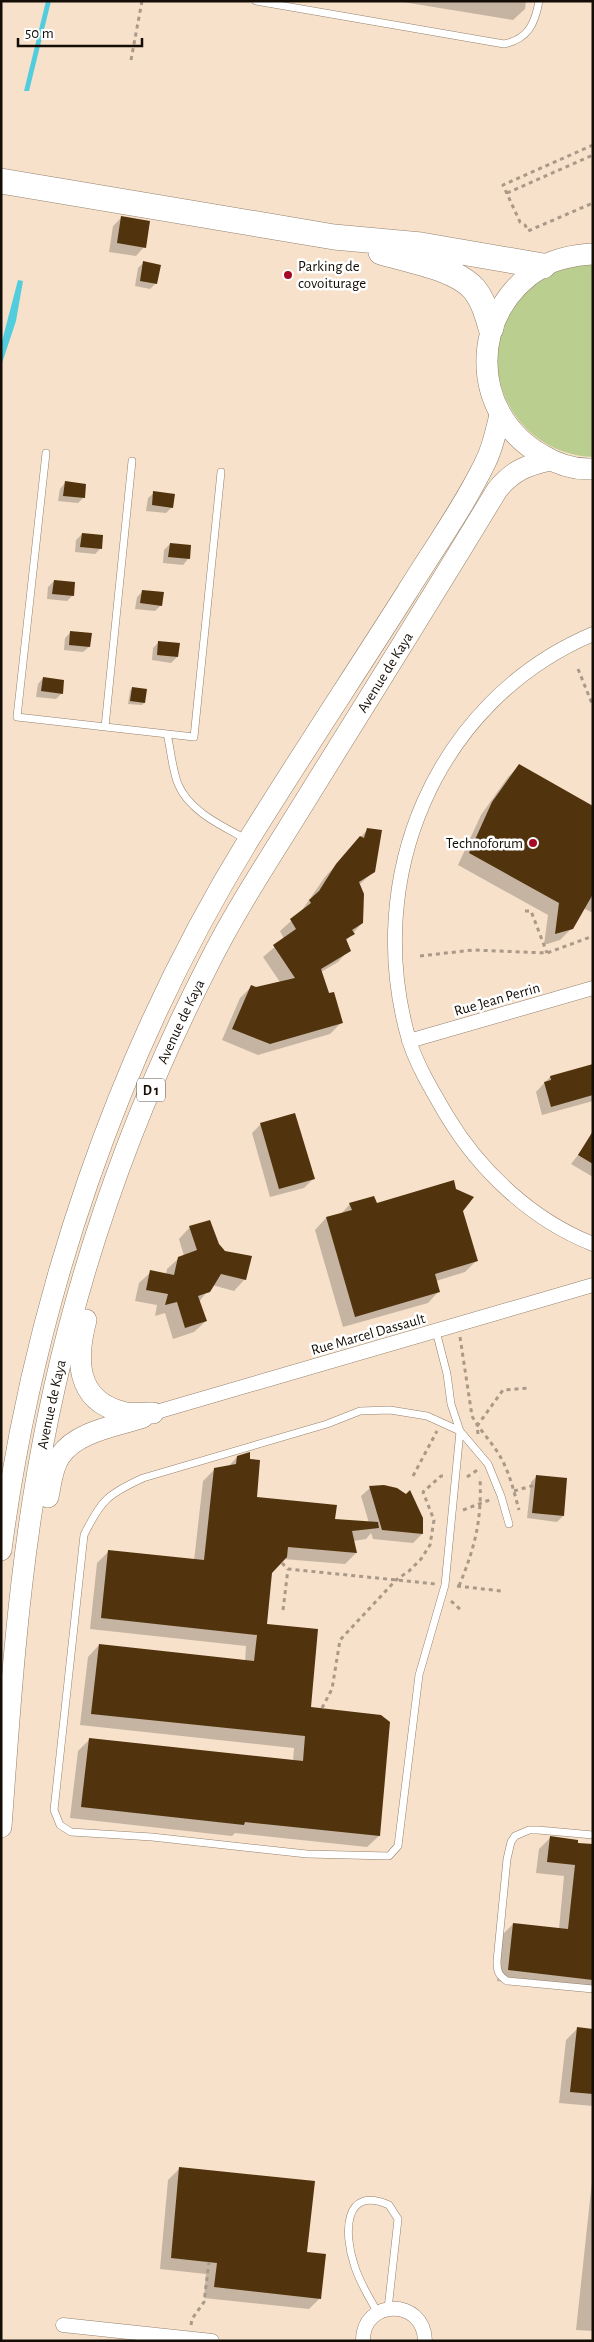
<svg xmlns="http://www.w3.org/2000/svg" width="594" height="2342" font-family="'Alegreya Sans',sans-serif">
<rect width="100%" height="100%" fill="#f7e1ca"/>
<path fill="#bace8f" d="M593,263V457C496,453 459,326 545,276C560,268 576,266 593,263Z"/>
<path fill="#52cddd" d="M46,1H51L29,91H24Z
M18,280L23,281L16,321L1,366V345Z"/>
<path fill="#0003" d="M397,1H526L525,9L513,20Z
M122,217L144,247L136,256L109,252L113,226Z
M144,262L156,283L150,289L135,286L138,268Z
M65,483L84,497L78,503L58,501L60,489Z
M154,493L172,507L166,513L146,511L148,498Z
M82,534L100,549L95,554L75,552L76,540Z
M170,544L188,559L183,565L163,563L164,550Z
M54,581L73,595L67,601L47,599L48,587Z
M143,591L161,605L155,611L135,609L137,597Z
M71,632L89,647L83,652L64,650L65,638Z
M159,642L177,657L171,663L152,660L153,648Z
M43,678L62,693L56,699L36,697L38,684Z
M132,688L144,703L142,705L128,704L130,691Z
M519,766L593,807V913L583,908L572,928L560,940L544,945L548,915L458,865L481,815L508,777Z
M368,829L374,871L359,885L362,923L346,941L349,950L338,962L321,972L341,1023L330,1034L258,1055L222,1040L240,998L252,986L256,988L280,982L263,957L284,939L280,931L300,913L325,877Z
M593,1065V1101L542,1115L536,1092L550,1077Z
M261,1124L313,1179L304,1188L270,1197L252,1133Z
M593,1142V1177L571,1164L585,1146Z
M350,1204L461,1210L476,1261L465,1272L436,1281L439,1291L428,1303L343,1327L315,1230L326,1218L340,1215Z
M190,1227L218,1245L245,1279L234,1291L212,1285L199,1302L206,1321L194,1332L173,1339L165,1313L155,1316L157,1305L135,1301L139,1283L151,1272L166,1275L167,1269L179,1258L184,1256L179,1239Z
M237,1457L255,1498L334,1520L369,1523L361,1496L370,1488L421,1519L422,1534L413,1543L373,1539L371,1533L366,1539L353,1541L356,1553L345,1564L283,1559L271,1572L266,1625L310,1708L389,1722L379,1836L367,1847L235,1833L232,1836L70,1818L78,1751L89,1740L293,1761L294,1748L80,1725L88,1657L99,1645L245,1661L246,1646L90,1629L97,1563L109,1551L194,1561L203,1481L215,1469L228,1467Z
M537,1476L563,1516L557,1522L527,1518L531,1482Z
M550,1838L593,1846V1992L497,1981L502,1935L513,1924L559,1929L564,1876L536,1873L539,1849Z
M577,2029L593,2030V2106L559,2103L566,2040Z
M180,2168L306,2253L320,2298L309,2309L204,2298L206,2274L160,2269L168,2180Z
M593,2172V2331L576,2330Z"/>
<path fill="#51340e" d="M121,216L150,221L146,248L117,243Z
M143,261L161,265L157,284L140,281Z
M65,481L86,484L85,498L63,496Z
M153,491L175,494L173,508L152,505Z
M82,533L103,535L102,549L80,547Z
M170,543L191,545L190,559L168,557Z
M54,580L75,582L74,596L52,594Z
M142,590L164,592L162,606L140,603Z
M70,631L92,633L90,647L69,645Z
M158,641L180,643L178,657L157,655Z
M43,677L64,680L63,694L41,691Z
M132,687L147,689L145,703L130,701Z
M519,764L593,806V894L573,929L555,934L559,903L469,853L492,802Z
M367,828L382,830L375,872L359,882L364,894L363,923L352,930L355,934L346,939L351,951L321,969L329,993L334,992L343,1023L270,1044L232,1029L251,985L256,987L295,978L273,945L296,929L290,919L311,903L309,900L319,891L336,864L360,836L364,838Z
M593,1064V1095L551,1107L544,1082L551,1080L550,1076Z
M295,1113L315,1179L279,1189L260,1123Z
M593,1131V1164L578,1155Z
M454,1180L456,1189L474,1197L463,1211L478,1261L435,1274L440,1292L355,1317L326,1217L352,1210L349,1203L374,1196L377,1203Z
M210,1220L219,1244L225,1251L252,1256L246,1280L221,1274L210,1292L198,1296L207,1321L185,1328L177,1302L165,1305L168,1294L146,1290L150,1270L174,1275L178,1257L197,1250L189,1226Z
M250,1452V1459L260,1460L257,1497L337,1505L335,1519L378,1522L379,1528L352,1531L357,1553L288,1547L287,1557L272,1573L267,1624L318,1629L311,1707L381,1715L390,1722L380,1836L245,1822L244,1825L81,1807L89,1738L303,1761L305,1736L91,1714L99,1644L254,1661L257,1635L101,1618L108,1550L204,1560L214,1468L236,1464L237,1456Z
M536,1475L567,1478L564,1516L532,1513Z
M384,1485L397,1488L406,1494L410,1490L423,1518V1534L382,1530L369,1486Z
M550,1836L578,1840V1843L593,1844V1980L508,1970L513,1923L568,1929L575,1865L547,1862Z
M577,2027L593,2029V2094L570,2092Z
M179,2167L315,2181L307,2252L326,2254L321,2299L214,2287L217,2263L171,2258Z"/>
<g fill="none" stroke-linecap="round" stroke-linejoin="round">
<g stroke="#94816c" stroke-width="8">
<path id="service" d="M256,1L504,44C528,39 535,24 539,1
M46,453L17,717L194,737L221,472
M105,727L132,461
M167,734C171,750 172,769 178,784C189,811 222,826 246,839
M436,1331L447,1374L451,1404L460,1431L488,1464L501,1496L509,1524
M390,1410L427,1416L460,1431L445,1585L419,1675L398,1846L389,1856L307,1854L152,1837L71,1832L60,1825L54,1810L84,1535C101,1500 108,1494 143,1478L327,1424L360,1411Z
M593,1835L538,1830H529L515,1836L511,1842L507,1859L497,1961C497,1971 498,1975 507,1981L593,1989
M378,2313C369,2297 359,2282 354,2264C344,2234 343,2185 389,2205L398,2219L388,2309"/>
</g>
<g stroke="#94816c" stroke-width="15">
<path id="minor" d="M593,634C435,701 362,878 409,1040C417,1066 433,1092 447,1116C480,1171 532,1220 593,1244
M409,1041L593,988
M153,1413L593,1285
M63,2325L212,2341
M363,2341C362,2299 424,2297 425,2341"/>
</g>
<g stroke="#94816c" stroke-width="22">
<g id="primary">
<path d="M593,254C575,255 557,258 542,267C469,310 468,413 542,455C557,464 575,470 593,469"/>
<path d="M86,1320C76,1358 75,1400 122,1412C131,1415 143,1413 153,1413"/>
<path d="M48,1497C51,1483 52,1467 60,1456C77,1431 117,1426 143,1417"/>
<path d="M1,1550C34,1300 118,1051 251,836C302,754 355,674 407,592C433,550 463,508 485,463C493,448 496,431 500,415"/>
<path id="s1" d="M1,1827C9,1718 16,1609 33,1501C62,1314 123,1131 209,963C236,909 270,858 302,806C367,701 433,596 497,490C512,471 527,465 550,460"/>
</g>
</g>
<g stroke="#94816c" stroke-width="26">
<path id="motorway" d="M1,181L334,237L421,245L543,266
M381,252C408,260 456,268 474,289C483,300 487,314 491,328"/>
</g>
<path stroke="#a98" stroke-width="3" stroke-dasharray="4 4" stroke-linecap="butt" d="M131,60L142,1
M593,145L503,185L520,222L525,225L528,231L593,203
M507,193L593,155
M578,669L593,706
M525,911H531L547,953
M420,956L473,950L547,953L593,936
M460,1337L472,1416C480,1431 493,1443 501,1458C510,1474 514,1492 519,1510
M478,1434L477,1426L503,1390L530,1388
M413,1476L437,1431
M467,1477L479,1469
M514,1491L535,1485
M463,1510L492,1499
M282,1563L288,1569L436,1584
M457,1586L501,1591
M459,1586C475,1547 482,1520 480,1477
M451,1601L461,1610
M283,1610L288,1569
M322,1708L332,1689L340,1640L396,1580L409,1571L421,1559L430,1545L434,1520L423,1492L441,1476H446
M191,2325L192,2319L204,2302L209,2262"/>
<use href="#service" stroke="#fff" stroke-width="7"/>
<use href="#minor" stroke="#fff" stroke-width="14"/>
<use href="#primary" stroke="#fff" stroke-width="21"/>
<use href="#motorway" stroke="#fff" stroke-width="25"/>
</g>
<g fill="#a50923" stroke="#fff" stroke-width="2">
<circle cx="288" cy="275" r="5"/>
<circle cx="533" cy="843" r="5"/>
</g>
<g text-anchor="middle" stroke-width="5" stroke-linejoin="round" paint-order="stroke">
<rect fill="#fff" stroke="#5a5651" stroke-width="1" x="137" y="1078.5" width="28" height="23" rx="4"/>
<g font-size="14" font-weight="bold" fill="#140d06">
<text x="151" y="1095">D 1</text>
</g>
<g font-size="15" fill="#140d06" stroke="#fff" text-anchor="start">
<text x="298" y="271">Parking de<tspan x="298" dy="17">covoiturage</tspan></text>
<text x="523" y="848" text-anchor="end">Technoforum</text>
</g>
<g font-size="15" fill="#140d06" stroke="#fff">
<text dy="5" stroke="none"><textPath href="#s1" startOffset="1236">Avenue de Kaya</textPath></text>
<text transform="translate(497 999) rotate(-16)" y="5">Rue Jean Perrin</text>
<text dy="5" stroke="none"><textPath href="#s1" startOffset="831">Avenue de Kaya</textPath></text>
<text transform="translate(368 1334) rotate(-16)" y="5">Rue Marcel Dassault</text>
<text dy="5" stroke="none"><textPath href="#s1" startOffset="426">Avenue de Kaya</textPath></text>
</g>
</g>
<rect width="594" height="2342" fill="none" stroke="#140d06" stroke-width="5"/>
<path d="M18 38v8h124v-8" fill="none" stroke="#140d06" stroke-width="2.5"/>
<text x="25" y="38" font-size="15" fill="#140d06" stroke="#ffffff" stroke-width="4" paint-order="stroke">50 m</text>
</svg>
